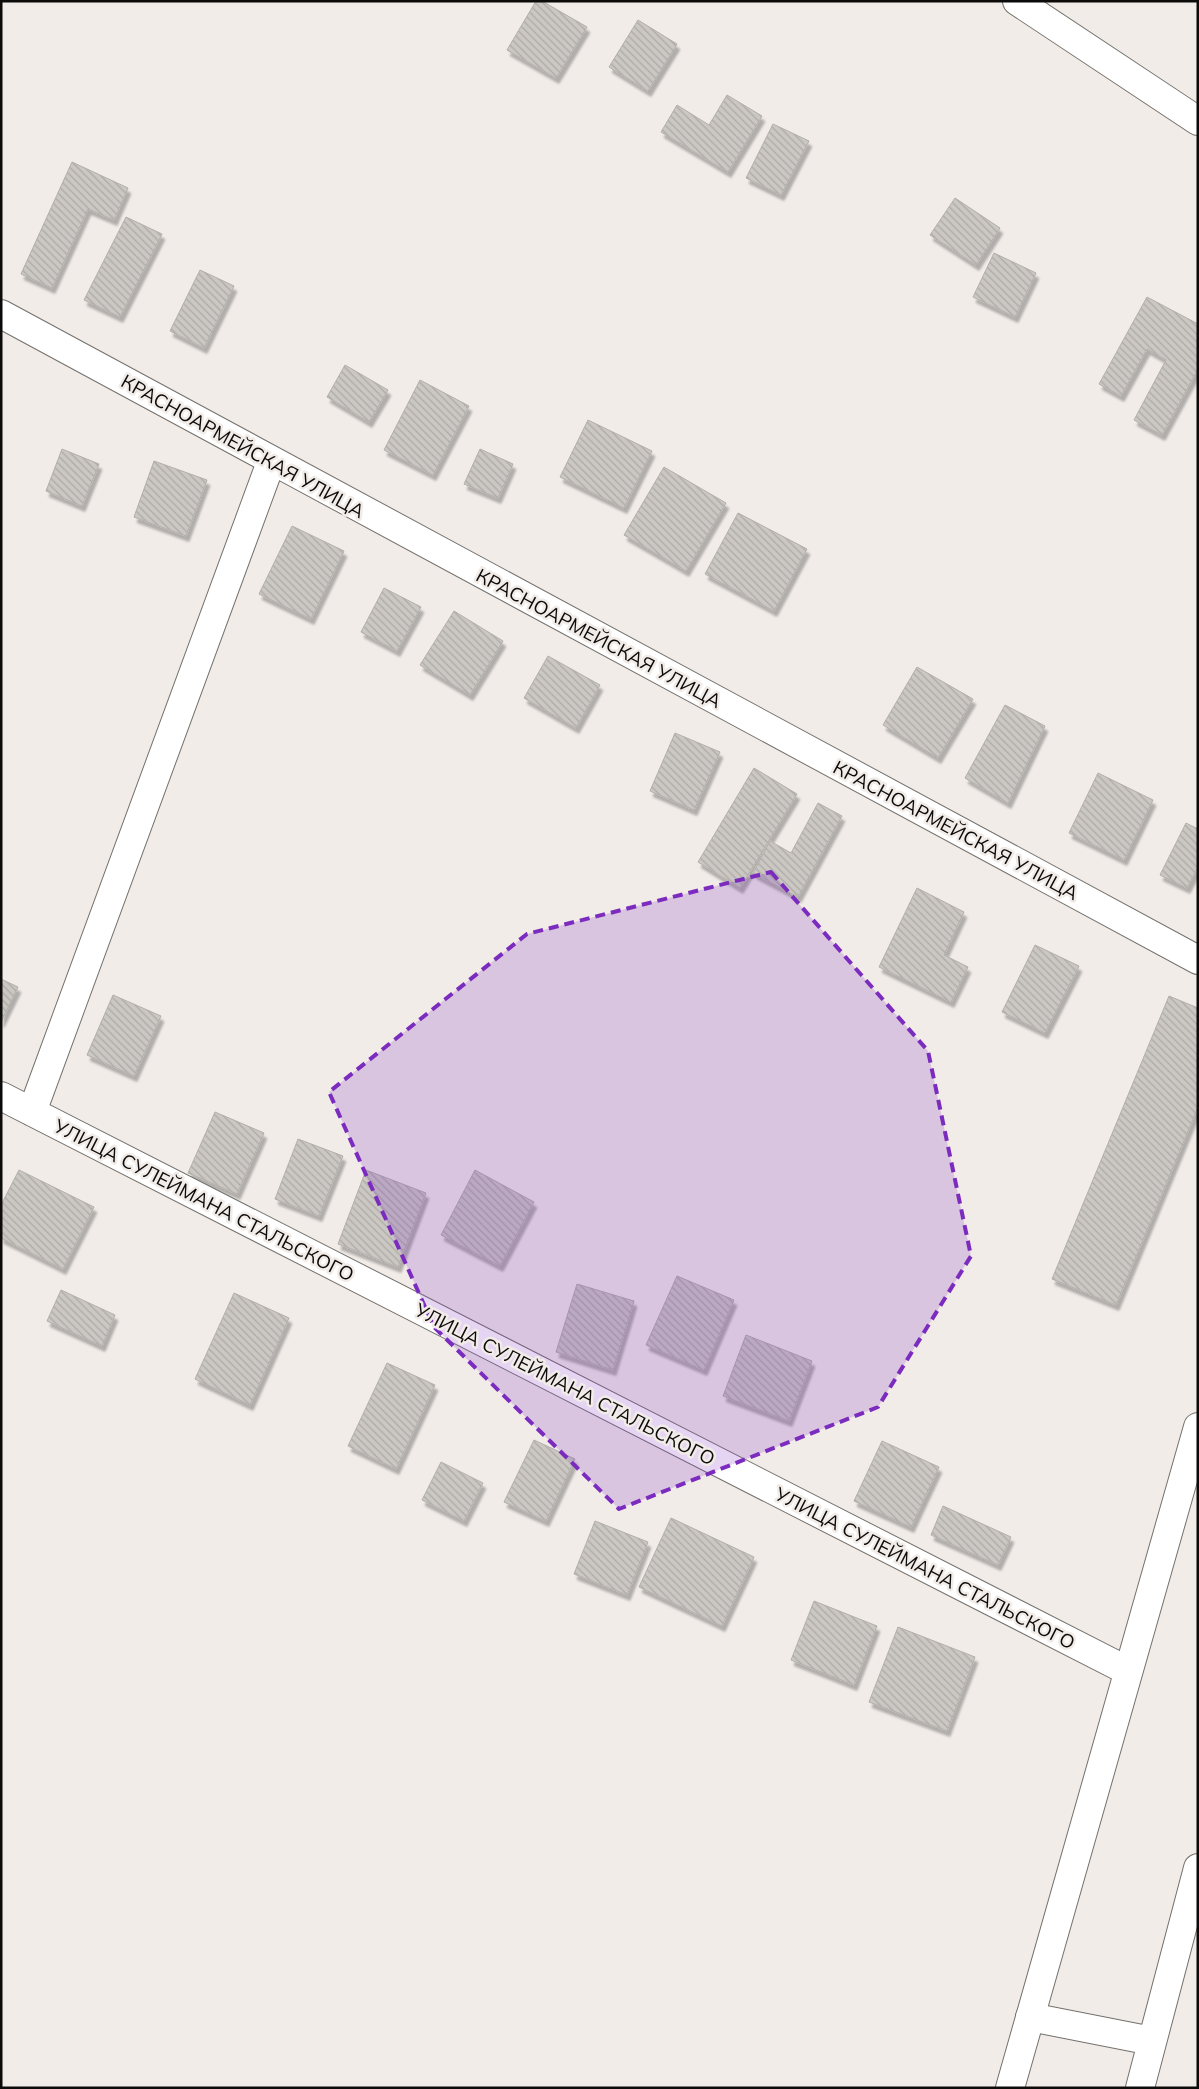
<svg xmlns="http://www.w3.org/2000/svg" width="1199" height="2089" font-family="Mulish,sans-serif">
<defs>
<pattern id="building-back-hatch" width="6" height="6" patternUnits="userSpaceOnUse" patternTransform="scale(1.25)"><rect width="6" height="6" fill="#cbc7c3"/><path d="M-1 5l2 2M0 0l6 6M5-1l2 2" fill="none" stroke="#adaaa6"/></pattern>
<filter id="shadow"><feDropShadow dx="3" dy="5.5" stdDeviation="1" flood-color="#0004"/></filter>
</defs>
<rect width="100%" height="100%" fill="#f1ece8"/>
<path fill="url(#building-back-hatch)" stroke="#b2aeaa" filter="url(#shadow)" d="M536,1H542L587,27L556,78L507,50Z
M638,20L677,44L648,91L609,67Z
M727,95L762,116L728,172L661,132L677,105L709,125Z
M773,124L809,141L781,195L746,178Z
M72,162L128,188L114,220L88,209L52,288L21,274Z
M955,198L1000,228L976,265L930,235Z
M126,217L162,234L120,317L84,300Z
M994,253L1036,273L1015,317L973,297Z
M200,270L234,286L204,348L170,331Z
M1147,297L1198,324V369L1162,435L1134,420L1166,360L1147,349L1121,396L1099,384Z
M345,365L388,390L369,422L327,397Z
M420,380L469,406L433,475L384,450Z
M588,420L652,451L624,508L560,477Z
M62,449L99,464L82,506L46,491Z
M480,449L513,464L498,498L464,484Z
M154,461L207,480L186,536L134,517Z
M664,467L726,503L686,571L624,535Z
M738,513L807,549L774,611L705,574Z
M292,526L344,551L311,619L259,594Z
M384,588L421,607L397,651L361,632Z
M454,611L503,641L470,695L420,665Z
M548,656L600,685L576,728L524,698Z
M917,667L973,699L938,758L883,725Z
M1005,705L1045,726L1008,803L965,778Z
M675,733L720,752L694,810L650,791Z
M754,768L797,794L740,888L698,862Z
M1098,773L1153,800L1124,860L1069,833Z
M818,803L842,816L798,897L753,873L770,841L791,853Z
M1186,823L1198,829V867L1187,888L1160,875Z
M917,888L964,912L944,955L968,967L951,1002L879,967Z
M1035,945L1079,966L1045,1033L1002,1012Z
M1,979L18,987L1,1022Z
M113,995L161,1016L134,1076L87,1055Z
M1169,996L1198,1008V1107L1116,1305L1052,1279Z
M215,1112L264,1133L237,1194L188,1173Z
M298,1139L343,1156L319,1216L275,1199Z
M19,1170L94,1207L63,1269L1,1238V1205Z
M366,1170L426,1193L398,1267L338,1244Z
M475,1170L534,1202L500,1266L441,1235Z
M677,1276L734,1300L704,1370L646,1345Z
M577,1284L634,1301L613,1370L556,1352Z
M61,1290L115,1315L102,1346L47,1321Z
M234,1293L289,1318L250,1405L195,1379Z
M746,1335L812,1361L789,1421L723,1396Z
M387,1363L435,1385L396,1469L348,1446Z
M534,1440L575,1459L546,1521L504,1502Z
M882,1441L939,1467L911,1527L854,1501Z
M441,1462L483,1483L464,1521L422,1500Z
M943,1506L1011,1537L998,1565L931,1535Z
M671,1518L754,1557L722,1626L639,1587Z
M595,1521L648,1542L627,1595L574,1574Z
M814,1601L877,1626L854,1685L791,1660Z
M898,1627L975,1657L947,1731L869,1702Z"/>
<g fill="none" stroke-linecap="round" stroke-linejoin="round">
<g stroke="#74716d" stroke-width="30">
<path id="street" d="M1017,1L1198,121
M1,314L1198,960
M1,1096L1128,1671
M32,1112L271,462
M1030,2017L1152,2041
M1140,2088L1198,1868"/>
</g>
<g stroke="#74716d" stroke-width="30">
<path id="secondary" d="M1010,2088L1198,1427"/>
</g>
<use href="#street" stroke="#fff" stroke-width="28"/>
<use href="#secondary" stroke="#fff" stroke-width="28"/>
</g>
<path fill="#7b2cbf" fill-opacity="0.2" stroke="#7b2cbf" stroke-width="4" stroke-dasharray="10 6" stroke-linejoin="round" d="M771,872L928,1051L971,1256L878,1407L619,1509L434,1327L329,1092L527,934Z"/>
<g text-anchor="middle" stroke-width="5" stroke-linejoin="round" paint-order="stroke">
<g font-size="19" fill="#0d0b0a" stroke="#f1ece8">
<text transform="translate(243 446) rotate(29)" y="7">КРАСНОАРМЕЙСКАЯ УЛИЦА</text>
<text transform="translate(599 638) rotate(28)" y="7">КРАСНОАРМЕЙСКАЯ УЛИЦА</text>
<text transform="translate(956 830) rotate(28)" y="7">КРАСНОАРМЕЙСКАЯ УЛИЦА</text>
<text transform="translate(204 1200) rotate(27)" y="7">УЛИЦА СУЛЕЙМАНА СТАЛЬСКОГО</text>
<text transform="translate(565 1384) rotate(27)" y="7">УЛИЦА СУЛЕЙМАНА СТАЛЬСКОГО</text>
<text transform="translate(925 1568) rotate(27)" y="7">УЛИЦА СУЛЕЙМАНА СТАЛЬСКОГО</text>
</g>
</g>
<rect width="1199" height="2089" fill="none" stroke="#0d0b0a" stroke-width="5"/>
</svg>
